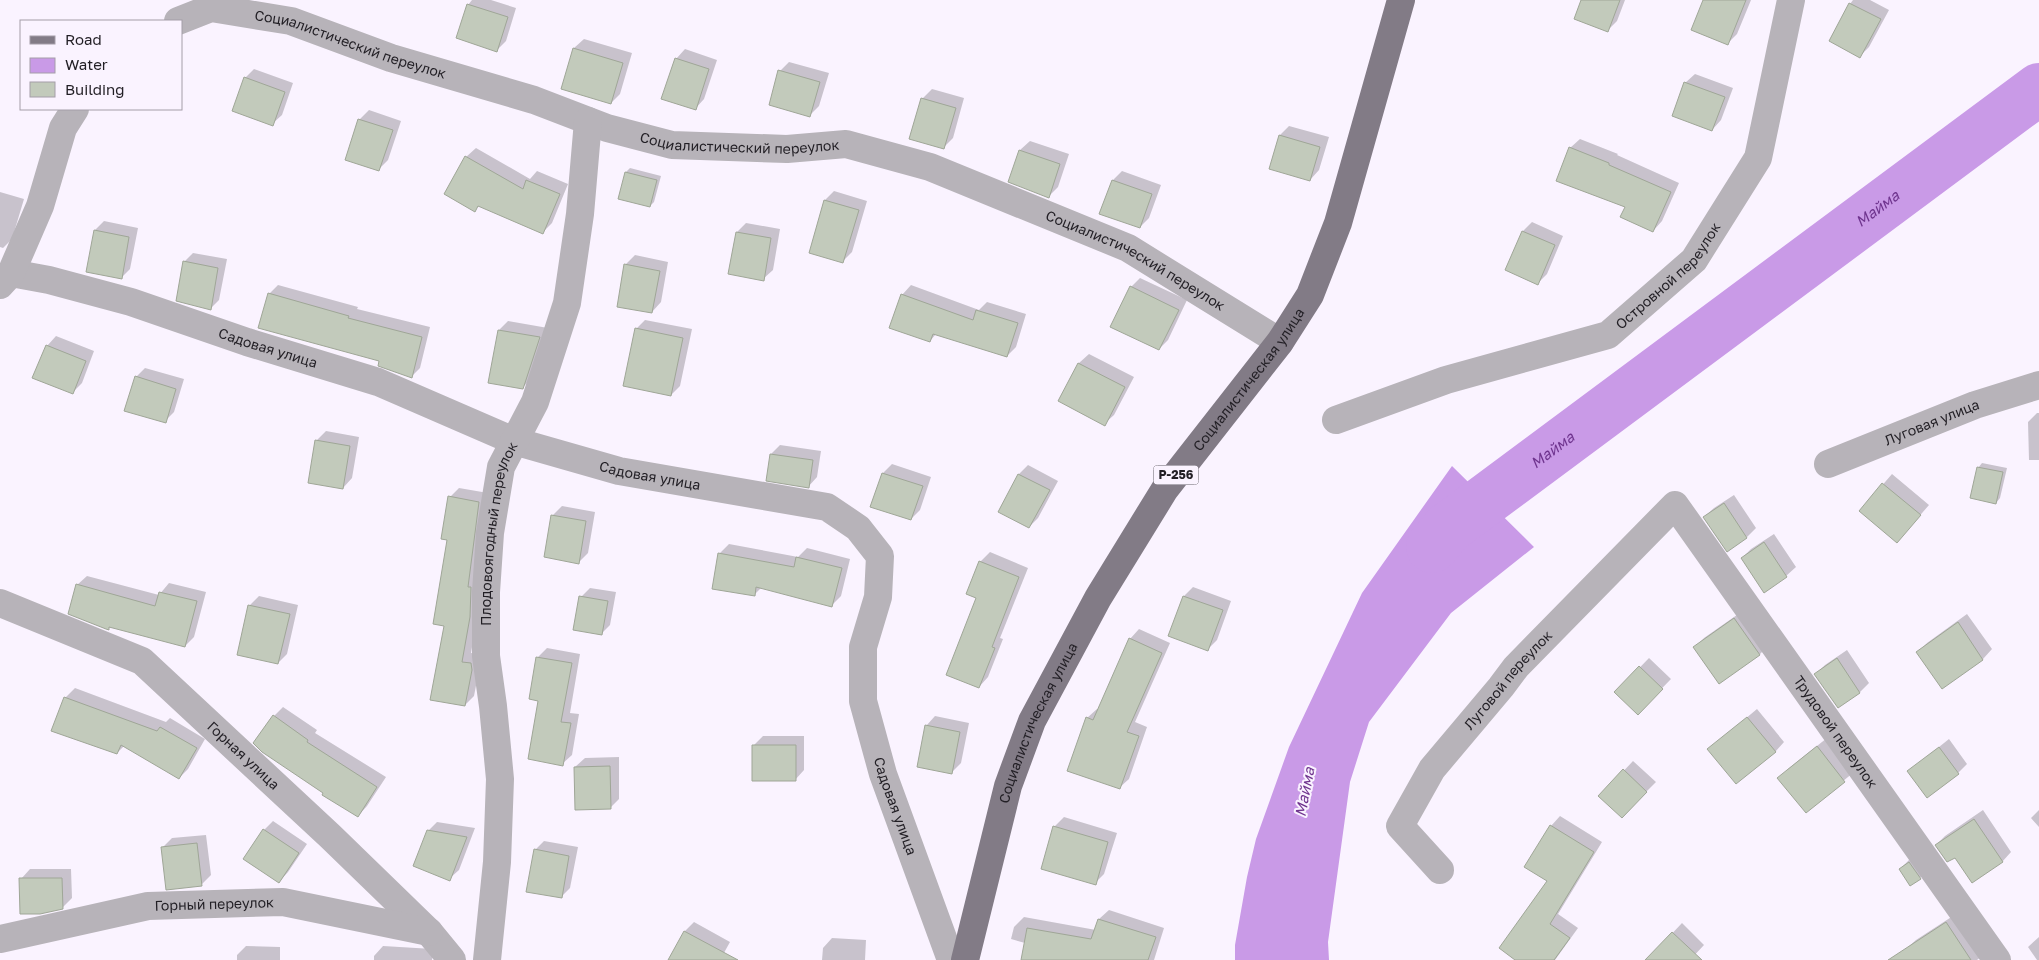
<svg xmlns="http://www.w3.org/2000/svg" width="2039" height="960" font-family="'Golos Text',sans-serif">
<rect width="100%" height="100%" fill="#faf3ff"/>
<path fill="#c99ae7" d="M1452,466L1534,547L1451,613L1369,722L1350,782L1328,942L1329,960H1235V945L1247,877L1256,839L1289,747L1362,593Z"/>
<path fill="#0003" d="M472,0H491L516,8L506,41L497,50L468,5Z
M1583,0H1625L1617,21L1608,30Z
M1705,0H1751L1737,34L1728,43Z
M1853,0H1870L1889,10L1869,47L1860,56L1850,4Z
M584,39L632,53L620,94L611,103L562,88L574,48Z
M685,49L717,60L704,99L695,109L676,59Z
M789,62L829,73L819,106L810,115L780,71Z
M254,69L293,83L282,115L272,124L245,78Z
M1695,74L1733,88L1721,120L1712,130L1685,83Z
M932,89L964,98L953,138L943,148L922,99Z
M369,110L401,121L388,160L379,169L347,159L360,119Z
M1289,126L1329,137L1319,170L1310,180L1280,135Z
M1580,139L1618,154L1617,155L1679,183L1662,221L1653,231L1626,207L1570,148Z
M1030,141L1069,154L1058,187L1049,196L1020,150Z
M476,148L530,179L537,171L568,184L552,223L543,232L479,206L474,210L466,157Z
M630,168L661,176L654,202L650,206L626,172Z
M1122,171L1161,185L1149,218L1140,227L1113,180Z
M834,191L867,201L852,252L843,261L825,200Z
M0,192L24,199L12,239L3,248L0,247Z
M104,221L138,228L130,269L121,278L95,230Z
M1532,222L1563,236L1547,274L1538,283L1523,231Z
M746,223L780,229L773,270L763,279L737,232Z
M193,253L227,259L219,300L210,309L184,262Z
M635,255L668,262L661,302L652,312L626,264Z
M1140,278L1187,300L1168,340L1159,349L1131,287Z
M278,285L358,307L357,309L430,327L420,368L411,377L380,361L269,294Z
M911,285L979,310L987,302L1026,314L1016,347L1007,356L936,334L930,341L902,295Z
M645,320L692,329L680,386L671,395L636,329Z
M508,321L548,328L532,378L522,388L499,330Z
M56,336L94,351L82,383L73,392L47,346Z
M1089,354L1134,377L1114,415L1104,424L1060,401L1079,363Z
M145,368L184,379L174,412L165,421L136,377Z
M2037,413H2039V460H2029L2028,422Z
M326,431L359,437L352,478L343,488L316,441Z
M780,445L821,451L817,477L808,487L771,454Z
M1982,463L2007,468L2000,498L1996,503L1978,468Z
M892,464L931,477L920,510L911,519L883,473Z
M1028,465L1058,481L1038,518L1029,527L1019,474Z
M1892,474L1929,505L1897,542L1860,511Z
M459,488L488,493L479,607L471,653L480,654L481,660L474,696L465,705L445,625L450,497Z
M1734,495L1756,528L1747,537L1704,517L1714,508Z
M562,506L595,512L588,553L579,562L552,516Z
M1774,534L1796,567L1786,576L1742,558L1751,549Z
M729,544L798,557L807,548L850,559L841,596L832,605L762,587L754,595L719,554Z
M990,552L1028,568L1000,638L1003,639L988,677L979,687L977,598L980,562Z
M87,576L159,595L169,583L206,592L194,637L185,646L111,626L108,629L77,585Z
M1193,587L1231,601L1217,640L1208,649L1184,596Z
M590,588L616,592L610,625L601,634L581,597Z
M259,596L298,605L287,654L278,663L249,606Z
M1744,610L1769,645L1760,654L1719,683L1694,648L1704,638Z
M1967,614L1992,649L1983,659L1942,687L1918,652L1927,643Z
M1139,629L1170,643L1135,722L1147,727L1129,779L1119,788L1087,718L1097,709H1099L1130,639Z
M547,648L580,654L570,713L579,714L572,755L562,764L540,700L537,658Z
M1847,650L1869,683L1860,692L1838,706L1816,674L1825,665Z
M1649,658L1671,679L1638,713L1616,692Z
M75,688L166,722L170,718L205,739L188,769L179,778L124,746L117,753L65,698Z
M283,707L317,730L315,733L386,777L367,806L358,816L324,793L274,716Z
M1757,709L1784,742L1775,752L1709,749Z
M935,716L969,723L961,763L952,772L926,726Z
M763,736H804V770L795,780L754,745Z
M1827,738L1854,772L1806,812L1788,769Z
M1949,739L1967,764L1958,773L1909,771Z
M619,757V799L610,808L575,767L585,758Z
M1633,761L1656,782L1622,816L1600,796Z
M1983,810L2011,852L2002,862L1955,856L1936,845L1945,836Z
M2039,810V827L2031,818Z
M1560,816L1602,842L1558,914L1578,928L1555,960H1517L1549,880L1551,826Z
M1064,817L1117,833L1104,874L1095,883L1055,826Z
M273,821L307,844L288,872L279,882L264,830Z
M437,822L475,828L459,870L449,879L428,831Z
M206,835L211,875L201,885L162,848L172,838Z
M544,841L578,847L570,888L561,897L535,850Z
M1909,860L1929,869L1920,878L1900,869Z
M30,869H71L72,898L62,908L21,879Z
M1109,910L1164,928L1154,960H1023L1025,943L1011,939L1014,927L1024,917L1096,930L1099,919Z
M1956,914L1983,955L1977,960H1913L1906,949L1916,940Z
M694,922L730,942L720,960H669L685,931Z
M1682,923L1704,945L1690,960H1651L1649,958Z
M2039,937V960H2037L2028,947Z
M832,938L866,940L865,960H822L823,948Z
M246,946L280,947V960H237V955Z
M383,946L433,949L432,960H374V956Z"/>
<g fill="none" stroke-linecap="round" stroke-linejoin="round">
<path stroke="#c99ae7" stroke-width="52" id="s1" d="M1432,547L1448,528L2039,89"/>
</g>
<path fill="#c2cabb" stroke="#9fa697" d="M1581,0H1620L1608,32L1574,19Z
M1703,0H1746L1728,45L1691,30Z
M1849,3L1881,19L1860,58L1829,41Z
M467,4L508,17L497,52L456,38Z
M573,48L623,63L611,104L561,89Z
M675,58L709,69L696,110L661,99Z
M778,70L820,82L810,117L769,105Z
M244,77L285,92L273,126L232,111Z
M1684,82L1725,97L1712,131L1672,116Z
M921,98L956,108L944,149L909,139Z
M358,119L393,130L379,171L345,160Z
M1279,135L1320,147L1310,181L1269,169Z
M1569,147L1609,163V165L1671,192L1653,232L1620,217L1625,207L1556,181Z
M1019,150L1060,164L1049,198L1008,182Z
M465,156L523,189L526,180L560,194L543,234L478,206L475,212L444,194Z
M625,172L657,180L650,207L618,199Z
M1112,180L1152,194L1140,228L1099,214Z
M824,200L859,210L843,263L809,253Z
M94,230L129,237L122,279L86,272Z
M1522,231L1555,245L1538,285L1505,270Z
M736,232L771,238L764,281L728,274Z
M183,261L218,268L211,310L176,301Z
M624,264L660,271L652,313L617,307Z
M1130,286L1179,310L1159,350L1110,327Z
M268,293L349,316L348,318L422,337L412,378L378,366L379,361L258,328Z
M901,294L973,320L976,310L1018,323L1007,357L933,334L930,342L889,328Z
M635,328L683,338L671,396L623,386Z
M498,330L540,337L523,389L488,383Z
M46,345L86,361L73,394L32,378Z
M1078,363L1125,387L1105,426L1058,401Z
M135,376L176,389L166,423L124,411Z
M315,440L350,446L343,489L308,483Z
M770,454L813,460L809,488L766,481Z
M1977,467L2003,472L1996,504L1970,498Z
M882,473L923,486L911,520L870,507Z
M1018,474L1050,490L1029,528L998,512Z
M1882,483L1921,515L1897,543L1859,511Z
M448,496L479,502L468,587H471L470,617L462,662L471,663L472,670L465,706L430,700L444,626L433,624L447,540L441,539Z
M1724,503L1747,538L1727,552L1703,517Z
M551,515L586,521L579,564L544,557Z
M1764,542L1787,577L1764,593L1741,558Z
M718,553L794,567L796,557L842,568L832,607L756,587L755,596L712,589Z
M979,561L1019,577L992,647L995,648L979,688L946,675L976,598L966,594Z
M76,584L155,606L159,592L197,601L185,647L109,627V630L106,629L68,614Z
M579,596L608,601L602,635L573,630Z
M1183,596L1223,610L1208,651L1168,636Z
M248,605L290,614L278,664L237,655Z
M1734,618L1760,655L1719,684L1693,647Z
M1958,622L1983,660L1942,689L1916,652Z
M1129,638L1162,653L1127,732L1139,736L1120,789L1067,771L1086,717L1093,720Z
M536,657L572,663L561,722L571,723L563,766L528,759L538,701L529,699Z
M1837,658L1860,693L1838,708L1814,674Z
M1639,666L1663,689L1638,715L1614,692Z
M64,697L157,731L160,727L197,748L179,779L121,745L117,754L51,731Z
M273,715L308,740L307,742L377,787L358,817L322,795L323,793L262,752L253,743Z
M1747,717L1776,752L1736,784L1707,749Z
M925,725L960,732L952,774L917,767Z
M752,745H796V781H752Z
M1817,746L1845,782L1806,813L1777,778Z
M1939,747L1959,774L1927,798L1907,771Z
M610,766L611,809L575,810L574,767Z
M1623,769L1647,792L1622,818L1598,796Z
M1974,819L2003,862L1972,883L1955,858L1947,862L1935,845Z
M1550,825L1594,852L1550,924L1570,938L1554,960H1515L1499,948L1547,881L1524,867Z
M1053,826L1108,842L1096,885L1041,869Z
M263,829L299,853L279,883L243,859Z
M427,830L467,837L450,881L413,866Z
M197,843L202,886L166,890L161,847Z
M534,849L569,856L562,898L526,892Z
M1909,862L1921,879L1910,886L1899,869Z
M19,878H62L63,909L40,914H20Z
M1098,919L1156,937L1148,960H1021L1027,928L1091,939Z
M1946,922L1971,960H1888Z
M684,931L738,960H668Z
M1672,932L1702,960H1645Z"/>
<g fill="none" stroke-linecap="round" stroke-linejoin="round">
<g stroke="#b7b3b9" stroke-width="28">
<path id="s2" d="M178,21L211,8L291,21L391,58L534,100L607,128L672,145L787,149L846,144L930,167L1128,248L1280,342"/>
<path id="s3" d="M11,273L49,280L131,302L247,342L378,382L514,441L619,471L827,507L858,528L880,556L878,597L863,647V701L883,774L951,960"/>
<path d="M0,285L11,273L40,206L63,128L75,109"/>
<path id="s4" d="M1336,420L1446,380L1608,335L1694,260L1758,158L1791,0"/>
<path id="s5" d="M1828,464L1975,405L2039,385"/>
<path id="s6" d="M0,603L142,661L330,836L429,932L452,960"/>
<path id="s7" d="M1440,870L1400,826L1432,769L1501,687L1516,667L1675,505L1997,960"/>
<path id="s8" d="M0,939L148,906L283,902L429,932"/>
<path id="s9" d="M487,960L497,862L500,779L493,706L486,656V592L490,533L501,467L535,402L567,303L580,214L588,121"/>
</g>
<path stroke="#827b86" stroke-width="28" id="s10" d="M965,960L1008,786L1032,721L1098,598L1165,489L1280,342L1310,295L1338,223L1401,0"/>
</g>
<g text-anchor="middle" stroke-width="4" stroke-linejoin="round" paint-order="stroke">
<rect fill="#faf3ff" stroke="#635f66" stroke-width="1" x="1153.5" y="465.5" width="45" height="19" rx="4"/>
<g font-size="12" font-weight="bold" fill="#221f25">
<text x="1176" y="479">Р-256</text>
</g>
<g font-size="14" fill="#221f25" stroke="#faf3ff">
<text dy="5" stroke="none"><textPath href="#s2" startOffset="180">Социалистический переулок</textPath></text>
<text dy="5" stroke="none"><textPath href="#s2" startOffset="585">Социалистический переулок</textPath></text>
<text dy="5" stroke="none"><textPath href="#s2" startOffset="1005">Социалистический переулок</textPath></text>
<text dy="5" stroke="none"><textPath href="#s4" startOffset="370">Островной переулок</textPath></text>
<text dy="5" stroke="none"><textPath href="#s3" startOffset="268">Садовая улица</textPath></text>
<text dy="5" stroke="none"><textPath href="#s10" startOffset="654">Социалистическая улица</textPath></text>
<text dy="5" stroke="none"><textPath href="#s5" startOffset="112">Луговая улица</textPath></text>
<text dy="5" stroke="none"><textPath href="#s3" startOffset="672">Садовая улица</textPath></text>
<text dy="5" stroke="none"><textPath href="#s9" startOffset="429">Плодовоягодный переулок</textPath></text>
<text dy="5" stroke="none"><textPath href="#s7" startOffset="242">Луговой переулок</textPath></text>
<text dy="5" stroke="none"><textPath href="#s10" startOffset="249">Социалистическая улица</textPath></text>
<text dy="5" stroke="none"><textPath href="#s7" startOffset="762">Трудовой переулок</textPath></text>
<text dy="5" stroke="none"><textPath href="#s6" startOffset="292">Горная улица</textPath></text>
<text dy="5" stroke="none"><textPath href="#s3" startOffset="1182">Садовая улица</textPath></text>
<text dy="5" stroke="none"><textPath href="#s8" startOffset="218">Горный переулок</textPath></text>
</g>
<g font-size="15" font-style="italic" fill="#6f348e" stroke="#faf3ff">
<text dy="5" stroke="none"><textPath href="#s1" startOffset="560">Майма</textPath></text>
<text dy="5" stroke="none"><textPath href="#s1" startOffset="155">Майма</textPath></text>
<text transform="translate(1305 792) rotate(-79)" y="5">Майма</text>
</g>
</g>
<rect x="20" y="20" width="162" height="90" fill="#faf3ff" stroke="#a49ea8"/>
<rect x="30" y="36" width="25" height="8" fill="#827b86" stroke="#a49ea8"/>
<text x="65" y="45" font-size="15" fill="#221f25">Road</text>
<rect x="30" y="58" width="25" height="15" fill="#c99ae7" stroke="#a49ea8"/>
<text x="65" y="70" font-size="15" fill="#221f25">Water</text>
<rect x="30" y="82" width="25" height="15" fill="#c2cabb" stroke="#a49ea8"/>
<text x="65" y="95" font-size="15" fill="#221f25">Building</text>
</svg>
